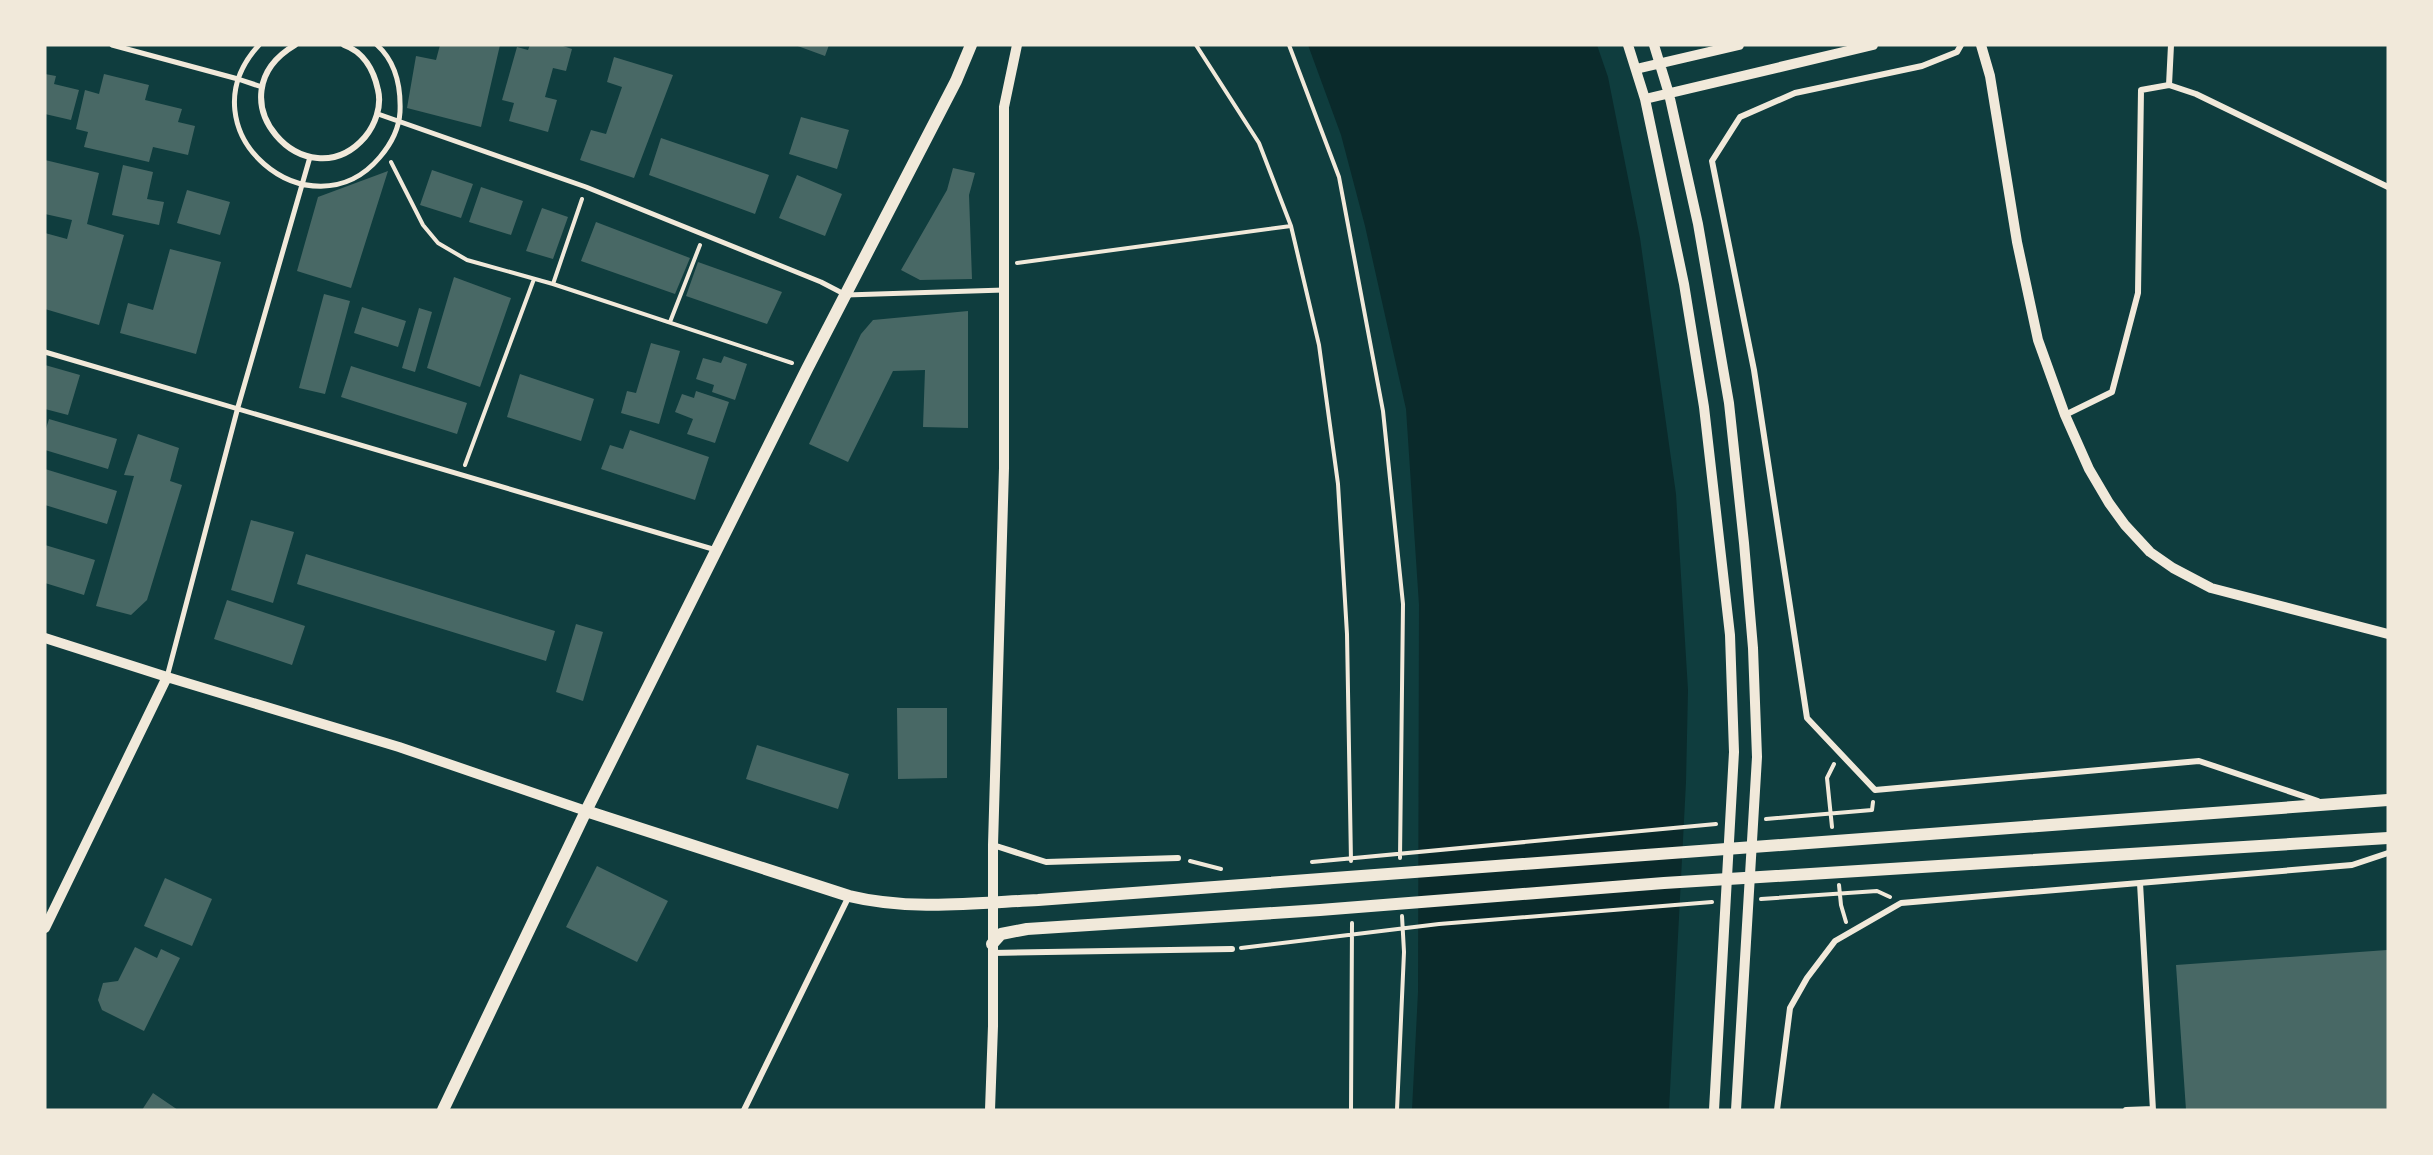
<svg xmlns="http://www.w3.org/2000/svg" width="2433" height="1155" font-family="Figtree,sans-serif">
<rect width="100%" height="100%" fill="#0f3d3e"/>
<path fill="#0a2a2b" d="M1308,45H1597L1608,77L1640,238L1676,494L1688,690L1686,782L1669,1110H1412L1418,992L1419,605L1406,409L1365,226L1341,135Z"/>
<path fill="#486865" d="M440,45H500L481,127L407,108L416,56L436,60Z
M530,45H560L572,49L566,71L553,68L545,97L557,100L548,132L509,121L514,103L502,100L517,47L528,50Z
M795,45H829L825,56Z
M614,57L673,75L634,178L580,160L591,130L606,134L622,87L607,82Z
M45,74L56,76L54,84L79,90L71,120L45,114Z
M104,74L149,85L145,100L182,109L178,122L195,126L188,155L153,147L149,162L84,147L88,132L76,129L85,90L99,94Z
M801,117L849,130L837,169L789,154Z
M661,138L769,175L755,214L649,175Z
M45,160L99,173L87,224L124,235L99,325L45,309V233L67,239L72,220L45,214Z
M123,165L153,172L147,199L164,202L159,225L112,215Z
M953,168L975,173L969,195L972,279L920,280L901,270L947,190Z
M432,170L473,184L461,218L420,205Z
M388,171L351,288L297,271L318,197Z
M797,175L842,194L825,236L779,218Z
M481,187L523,201L511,235L469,222Z
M187,190L230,202L220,235L177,223Z
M542,208L568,217L553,259L526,251Z
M596,222L690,258L675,294L581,261Z
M170,249L221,262L196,354L120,333L128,303L153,310Z
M698,262L782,292L767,324L686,296Z
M454,277L511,298L480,387L427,368Z
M324,294L350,301L325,394L299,388Z
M362,307L406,321L398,347L354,333Z
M419,308L432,312L415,372L402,368Z
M968,311V428L923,427L925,370L893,371L848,462L809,444L861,334L873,320Z
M651,343L680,351L659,424L621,413L627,391L636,393Z
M724,356L747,364L735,400L712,392L714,385L696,379L703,358L721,363Z
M45,365L80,375L68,415L45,409Z
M351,366L467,403L457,434L341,397Z
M520,374L594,399L581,441L507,417Z
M696,391L729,402L715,443L687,434L693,419L675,412L682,394L694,398Z
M49,419L117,439L108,469L45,450V432Z
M630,430L709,457L695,500L601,469L610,445L623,449Z
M138,434L179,448L170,481L182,485L147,600L131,615L96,606L134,476L124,475Z
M45,469L117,491L107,524L45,505Z
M251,520L294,532L273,603L231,590Z
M45,545L95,560L84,595L45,583Z
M306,554L555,631L546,661L297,584Z
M227,600L305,626L292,665L214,639Z
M576,624L603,632L583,701L556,692Z
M897,708H947V778L898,779Z
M757,745L849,774L838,809L746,779Z
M597,866L668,901L637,962L566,927Z
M165,878L212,899L192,946L144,926Z
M135,947L157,958L161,949L180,958L144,1031L102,1010L98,1000L103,983L118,981Z
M2387,950L2388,1110H2186L2176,965Z
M153,1093L178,1110H142Z"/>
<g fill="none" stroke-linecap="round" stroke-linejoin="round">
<path stroke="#f1e9da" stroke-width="4" d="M1196,45L1259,143L1291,226L1319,345L1338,484L1347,634L1351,861
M1289,45L1339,177L1383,411L1403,604L1400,858
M391,162L423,225L438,243L467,260L553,284L792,363
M1017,263L1291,226
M553,284L582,199
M670,322L700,245
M465,465L534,279
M1766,819L1872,810L1873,802
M1832,827L1827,778L1834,764
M1190,861L1221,869
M1312,862L1716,824
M1839,885L1841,905L1846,922
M1761,899L1877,891L1890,897
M1241,948L1439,924L1712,902
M1351,1110L1352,923
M1397,1110L1404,952L1402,916"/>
<path stroke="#f1e9da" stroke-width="5" d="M112,45L238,79L262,87
M259,45C180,131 311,239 380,157C391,144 399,129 400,112C401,88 396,62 377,45
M378,114L586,187L821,282L846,295L1004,290
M45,352L716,550
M167,677L238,407L310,157"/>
<path stroke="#f1e9da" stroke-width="6" d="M295,45C209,96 307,204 365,137C375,125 382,106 378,90C374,71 364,52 344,45
M1961,45L1957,52L1922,66L1795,93L1740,117L1712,161L1754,370L1807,718L1875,790L2199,761L2318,801
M2169,85L2171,45
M2065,415L2112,392L2138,293L2141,90L2169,85L2196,94L2388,187
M993,845L1046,862L1178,858
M2140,883L2153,1110
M992,953L1232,949
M744,1110L849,896
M1777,1110L1790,1008L1807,978L1835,941L1901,903L2352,865L2388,853
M2126,1110L2153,1109"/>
<path stroke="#f1e9da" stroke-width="10" d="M1628,45L1645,99L1684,284L1704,407L1730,635L1734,752L1714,1110
M1654,45L1669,94L1698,224L1729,403L1744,543L1753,648L1757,757L1736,1110
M1981,45L1990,76L2017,242L2038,340L2065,415L2089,469L2109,503L2125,525L2150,552L2173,568L2211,588L2388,634
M1636,69L1739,45
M1645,99L1873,45
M45,638L167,677L399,747L586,811
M45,928L167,677
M990,1110L993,1026V845L1004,468V107L1017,45"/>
<path stroke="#f1e9da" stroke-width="12" d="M586,811L849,896C910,911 976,903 1038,900L2388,800
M992,944L1001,934L1027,929L1320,910L1664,883L2388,838
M443,1110L586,811L807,369L956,81L971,45"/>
</g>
<rect width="2433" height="1155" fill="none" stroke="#f1e9da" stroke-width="93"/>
</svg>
